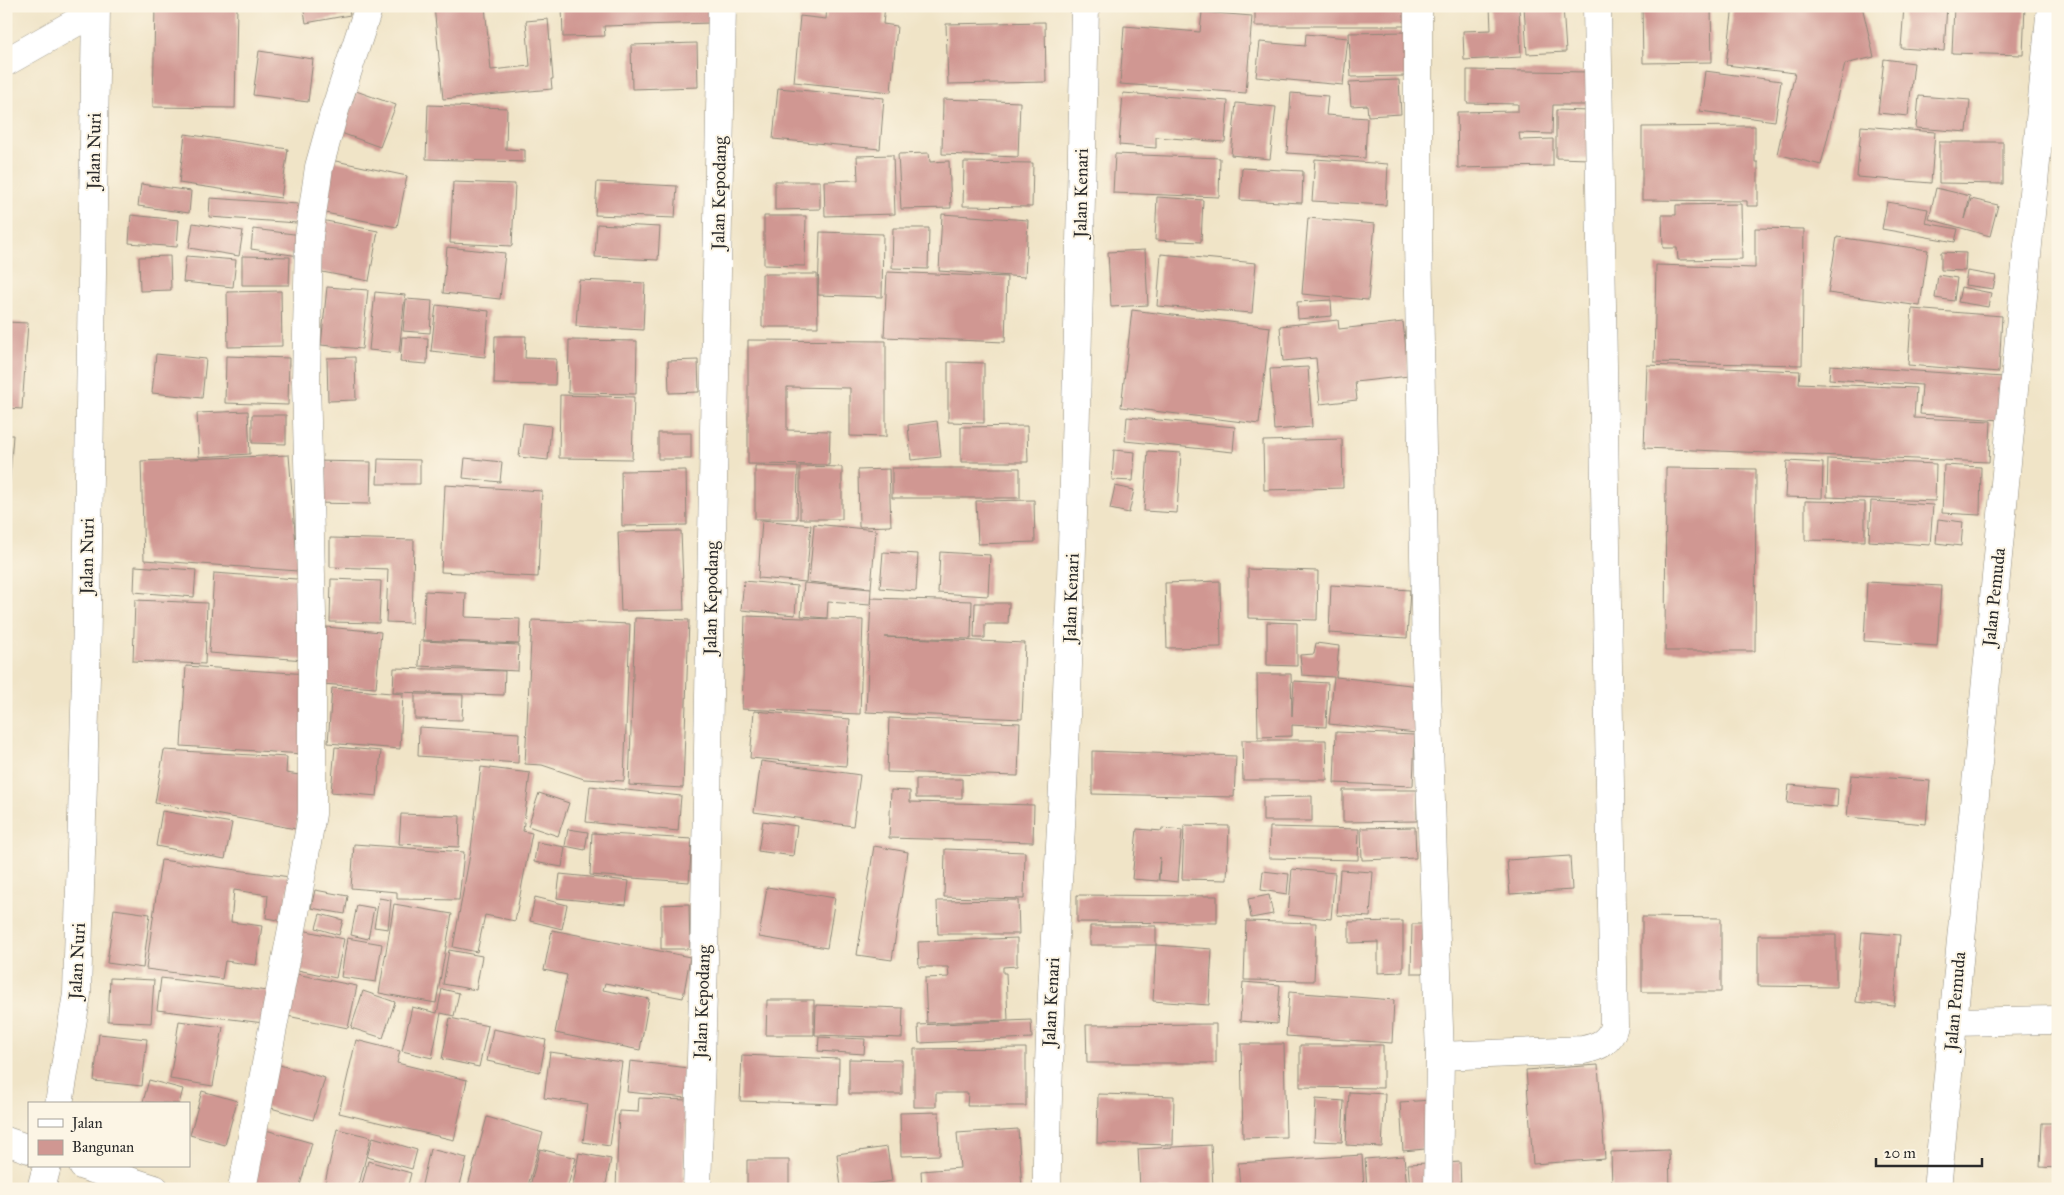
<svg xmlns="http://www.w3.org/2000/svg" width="2064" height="1195" font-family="'IM FELL Great Primer',serif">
<rect width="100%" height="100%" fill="#fcf5e5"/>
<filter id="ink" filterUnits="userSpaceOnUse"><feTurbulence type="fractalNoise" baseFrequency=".02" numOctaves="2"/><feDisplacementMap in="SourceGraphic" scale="10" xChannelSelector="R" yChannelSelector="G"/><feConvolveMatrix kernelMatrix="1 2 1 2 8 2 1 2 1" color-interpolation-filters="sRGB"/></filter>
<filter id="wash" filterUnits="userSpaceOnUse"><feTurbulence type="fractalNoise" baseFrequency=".0096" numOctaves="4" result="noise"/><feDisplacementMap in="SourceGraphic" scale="20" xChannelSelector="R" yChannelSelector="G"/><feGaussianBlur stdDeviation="1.12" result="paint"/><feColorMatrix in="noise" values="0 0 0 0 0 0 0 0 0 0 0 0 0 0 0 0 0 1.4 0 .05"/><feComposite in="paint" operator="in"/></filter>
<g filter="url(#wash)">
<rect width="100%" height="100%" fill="#f0e4c7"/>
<g id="blocks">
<path fill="#d09792" d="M155,6H237L235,108L153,107Z
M303,6H348L350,15L306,23Z
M434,6H485L491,70L530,66L526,21L548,19L553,79H551L552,89L443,99Z
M562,6H710L711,23L604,26L605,36L563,37Z
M827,6H885L883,24L897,26L891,92L794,82L800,16L826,19Z
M1197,6H1249V12Z
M1255,6H1410V26H1255Z
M1490,6H1519L1521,57L1464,60L1463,31L1491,30Z
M1524,6H1563L1566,52L1527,54Z
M1642,6H1711L1712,62L1643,63Z
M1733,6H1862L1874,57L1845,64L1821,165L1777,154L1795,73L1726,65Z
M1904,6H1947L1944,51L1901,48Z
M1954,6H2025L2023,55L1952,53Z
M1202,12L1252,16L1246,93L1120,84L1124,26L1200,32Z
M1045,22L1046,82L948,84L946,24Z
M1406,32L1407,76L1351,77L1349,33Z
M1306,34L1348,38L1343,85L1256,77L1260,42L1305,46Z
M697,43L698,87L632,89L631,45Z
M259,51L313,59L308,102L253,95Z
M1884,59L1914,63L1908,116L1878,113Z
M1467,70L1589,72V105H1553L1552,134L1519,133L1520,140L1553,139V166L1458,168L1457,112L1518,111V104L1467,103Z
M1705,71L1781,81L1775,121L1700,111Z
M1399,80L1401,114L1368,116L1367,105L1351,106L1349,82Z
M778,88L884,98L880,149L773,139Z
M356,91L396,105L380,147L341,133Z
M1123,93L1228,101L1225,142L1156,137V148L1119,145Z
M1291,93L1328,96L1326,115L1367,118L1365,158L1287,153Z
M1919,96L1970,100L1967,132L1916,128Z
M943,99L1020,102L1018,157L942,154Z
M1236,103L1276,107L1270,159L1231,155Z
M428,105L507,108L506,149L525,150V162L426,159Z
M1556,110L1590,111L1589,159L1556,158Z
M1755,126V162H1758V206H1747V201L1642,200V127Z
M1861,126L1935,132L1931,183L1857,177Z
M185,134L288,149L281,198L179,183Z
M1939,142H2003V184L1939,183Z
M929,153L930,162L949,161L951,208L901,209L898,154Z
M1115,154L1220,158L1219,197L1113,193Z
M893,155L895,214L825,216L824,181L858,180L857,156Z
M1315,159L1388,164L1386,205L1312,201Z
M331,160L407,176L397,227L320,212Z
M964,162L1033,163L1032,207L963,206Z
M1242,168L1303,171L1302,203L1240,200Z
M775,181H820V209L775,210Z
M453,182L515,184L512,246L450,243Z
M597,182L677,186L675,218L595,215Z
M141,184L191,191L189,213L138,206Z
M1936,188L1970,196L1965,219L1971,199L1998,205L1990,236L1929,219Z
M1157,197L1203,200L1201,242L1155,240Z
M210,198L298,204L297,223L209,217Z
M1887,202L1928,209L1925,223L1958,229L1955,242L1882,229Z
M1741,204L1742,259L1678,260L1677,248H1663L1662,215H1676V205Z
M942,214L1028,220L1025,277L939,271Z
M131,215L179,220L177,247L129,243Z
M764,216H806L805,266L764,265Z
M1308,218L1375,224L1368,300L1302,294Z
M321,220L378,231L369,281L312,270Z
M193,223L243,231L239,256L189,248Z
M597,224L660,227L658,260L595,257Z
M893,228H929L928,269L892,268Z
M1755,228L1804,229L1802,365L1654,362L1656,265L1755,268Z
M253,229L302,235L299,256L251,249Z
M820,232L883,234L882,297L818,295Z
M1837,237L1928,250L1920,306L1828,293Z
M447,247L505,253L500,299L443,293Z
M1145,250L1148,305L1111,307L1108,252Z
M1941,252L1966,253L1965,271L1941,270Z
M1161,254L1256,263L1252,313L1157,306Z
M170,256L171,290L140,291L139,257Z
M186,256L236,260L233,287L183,282Z
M242,256L290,257L289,285H242Z
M1967,271L1996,276L1993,289L1965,285Z
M887,272L1007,277L1005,342L884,337Z
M762,274H817L818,327H762Z
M1938,275L1957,278L1954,301L1935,298Z
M579,280L645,283L643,330L576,326Z
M327,287L368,290L362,349L321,345Z
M1961,287L1991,293L1988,307L1958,302Z
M281,291L282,346L228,347L227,292Z
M375,292L405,295L399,353L369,350Z
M406,299L432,301L430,333L403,331Z
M1331,300L1332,316L1298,319L1297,302Z
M436,305L489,311L485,357L431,351Z
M1912,309L2002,316L1999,372L1908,365Z
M1132,310L1270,327L1259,424L1121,407Z
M1338,320L1339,329L1403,322L1409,376L1355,382L1357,400L1320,404L1316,358L1283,361L1280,326Z
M6,322L28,323L22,409L6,408Z
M495,336H526L525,358L556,359L555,385L494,384Z
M402,337L428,338L427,364L400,362Z
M569,340L637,341L636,394L568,393Z
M748,340L886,341V437L850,436V388L787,387V430L830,431L829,465L748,464Z
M156,354L206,359L202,398L152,393Z
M226,356L289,358L288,405L225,403Z
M355,357L356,400L328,401L327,358Z
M698,360L699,392L669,393L668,361Z
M948,362L984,363V423L948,422Z
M1647,365L1800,371L1799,383L1916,388L1914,418L1991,421L1989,462L1644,448Z
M1830,365L2003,377L2001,420L1920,414L1922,385L1829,379Z
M1308,367L1312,427L1274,430L1270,369Z
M560,395L634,397L632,459L559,458Z
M248,411L250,454L199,457L197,413Z
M252,415H286V444L252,443Z
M1127,417L1235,427L1233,452L1125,441Z
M937,421L941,457L911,460L908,425Z
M523,423L551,426L548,460L519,457Z
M1027,426L1028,462H961V427Z
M658,433H691V459H658Z
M6,435H13L9,492H6Z
M1342,439L1343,488L1264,490L1263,441Z
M1114,450L1135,452L1133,481L1112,480Z
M1148,451L1181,453L1177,513L1144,511Z
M289,455L298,571L144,560L141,461Z
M465,458L502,462L500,482L463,478Z
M378,459L420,460V484H377Z
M1828,459L1936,464L1935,501L1827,497Z
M314,461L371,462L370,504L313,503Z
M1787,461L1823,463L1822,498L1785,497Z
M1944,465L1981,467L1980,515L1942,513Z
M755,466L798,467L797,519H755Z
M800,466L842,467V519H800Z
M892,468H1020V498H892Z
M1666,468L1756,469L1755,651H1665Z
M889,469L891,526L859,527L858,470Z
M686,470L687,525L622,526L621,471Z
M445,485L542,491L538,577L441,572Z
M1115,486L1134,490L1129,513L1110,509Z
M1034,500L1035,542L978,544L976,501Z
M1805,501L1865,502V541L1805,540Z
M1871,501L1933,505L1930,545L1869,541Z
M1938,519L1963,522L1961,546L1936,543Z
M762,520L811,525L806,582L758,578Z
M814,524L876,530L871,588L809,582Z
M681,531L684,610L621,611L618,532Z
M330,538L414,540L412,623L386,622L388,569L330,567Z
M883,552L918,554L916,591L880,588Z
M940,552L990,555L988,596L938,593Z
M135,566L196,570L194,597L134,592Z
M1248,569L1318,571L1317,620L1248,618Z
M214,573L310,580L305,660L209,653Z
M331,579L381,581L379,623L330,622Z
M744,581L797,586L795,615L741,610Z
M1220,581L1221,647L1167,648L1165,583Z
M1867,582L1941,586L1937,646L1864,641Z
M804,583L871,589L870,605L828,602L827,618L801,616Z
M1331,585L1410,590L1407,638L1329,633Z
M425,591L466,593L465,617L520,619L519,644L423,640Z
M871,598L972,601L971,639L885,637L1025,643L1022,719L866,712Z
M135,600L207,603L205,664L133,661Z
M975,603H1009L1008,624H985V638H974Z
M745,616L863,620L860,714L742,709Z
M635,618L689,620L683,788L629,785Z
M532,620L630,624L624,781L584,779L542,765L525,764Z
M1267,622L1297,623V666L1267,665Z
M326,627L381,632L376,688L322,684Z
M420,641L519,645L518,671L419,666Z
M1316,643L1339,646L1336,677L1420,686L1416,733L1329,724L1334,677L1302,675L1300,655L1314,654Z
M186,666L308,674L303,754L181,746Z
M394,668L505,671L504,695L393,692Z
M1257,674H1291L1292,716L1294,681L1328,683L1326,727L1292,725V736L1258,737Z
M332,688L403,694L400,749L328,743Z
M415,694L463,695L462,720L415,719Z
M754,711L850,719L846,766L750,758Z
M889,718L1020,723L1018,776L887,772Z
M419,727L519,733L518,763L418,756Z
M1336,732L1415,735L1413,786L1334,783Z
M1242,740H1326L1327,780H1243Z
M335,747L381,751L377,796L331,792Z
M164,750L287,757L286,773L306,776L296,829L155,803Z
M1092,751L1236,756L1234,797L1092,794Z
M761,761L860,775L853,826L754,812Z
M481,767L530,773L523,831L532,833L515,921L485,915L477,952L453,947L471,849Z
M1851,775L1930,781L1926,824L1847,817Z
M916,779H962V798H916Z
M1789,785L1838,789L1837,807L1787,803Z
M590,786L681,796L678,831L586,822Z
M891,790L910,791V802L1034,805L1033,842L889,838Z
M1343,790H1417V821L1343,822Z
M539,793L569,803L558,836L528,826Z
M1312,796V821H1263V797Z
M162,811L232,823L225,859L156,846Z
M401,814L460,816L459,847L399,844Z
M763,821L797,826L793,856L758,851Z
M1184,825L1229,826L1227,880L1182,879Z
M1270,827L1359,829L1358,860L1269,858Z
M1415,827L1416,858L1362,860L1361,828Z
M1162,828L1182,830L1178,882L1159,880L1160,857L1158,881L1132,879L1137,829L1162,831Z
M568,829L588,832L585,850L565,846Z
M592,833L692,839L689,882L590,875Z
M537,842L565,847L562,867L534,862Z
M354,844L464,852L459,900L397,899V892L351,888Z
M874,846L908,852L892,960L857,955Z
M945,849L1025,852L1024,899L944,897Z
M1570,856L1572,890L1510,894L1507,860Z
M161,860L290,877L284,921L266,918L268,895L234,890L231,922L262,926L256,965L225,961L222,979L146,969Z
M1292,869L1335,873L1331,919L1288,915Z
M1340,870L1373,872L1370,917L1337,915Z
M1263,871L1289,874L1287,894L1261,890Z
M560,874L629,881L626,905L557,898Z
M767,887L835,898L827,948L759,937Z
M315,890L348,896L345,914L311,908Z
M1077,895L1217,896V923L1077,922Z
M1269,895L1273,914L1251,918L1248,899Z
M535,897L567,905L562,929L530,921Z
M379,898L391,900L388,929L374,927Z
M1018,900L1019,934H938L937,901Z
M394,904L452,914L436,1003L379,993Z
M689,904L690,949H661V905Z
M357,905L374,908L368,939L351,935Z
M114,909L150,914L143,968L107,963Z
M320,914L343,920L339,935L316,928Z
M1642,917L1721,918V992H1642Z
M1246,921L1316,923L1314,981L1244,980Z
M1403,921V972L1378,973V942L1349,943V922Z
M1412,924H1428L1427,973H1411Z
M1090,926H1156V945H1090Z
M302,930L344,939L336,978L293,969Z
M552,930L690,957L683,998L605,983L603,990L649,999L640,1050L555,1033L567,975L544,970Z
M1862,932L1900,935L1894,1006L1856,1002Z
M1758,935H1836V987L1758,986Z
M347,938L382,944L376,982L341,977Z
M1017,938V966L1003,967V973H1006L1008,1020L927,1023L925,978L949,977L948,967H919L918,942Z
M1156,945L1212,949L1209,1005L1153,1001Z
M449,950L482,956L476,990L443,984Z
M291,973L357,986L348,1028L282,1015Z
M110,978L154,980L151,1023L108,1021Z
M161,978L276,992L272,1024L157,1010Z
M1243,982L1280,985L1277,1024L1240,1021Z
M442,989L459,993L454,1016L441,1013L432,1058L402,1051L412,1007L437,1013Z
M363,991L395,1002L383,1038L351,1028Z
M1289,992L1394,1000L1392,1043L1286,1036Z
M767,1000H814V1035H766Z
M816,1005L903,1008L902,1038L815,1035Z
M450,1018L488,1026L479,1067L442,1059Z
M1031,1020L1032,1038L919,1043L918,1025Z
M179,1021L223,1027L213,1086L170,1079Z
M1216,1024V1063H1087L1086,1025Z
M493,1029L546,1040L540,1072L487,1061Z
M99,1034L147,1039L142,1086L94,1081Z
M819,1037L865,1039L864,1054L818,1051Z
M356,1040L400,1051L397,1063L467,1080L454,1140L339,1113Z
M1241,1044H1284L1286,1137L1243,1138Z
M1300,1045H1383V1088L1300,1087Z
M1026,1048V1106H967L968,1093H936V1107H914V1049Z
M550,1052L622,1062L610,1146L583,1142L588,1104L544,1098Z
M742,1055L839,1059L838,1104L740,1101Z
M849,1059L902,1060V1094H849Z
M630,1061L689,1068L686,1098L627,1092Z
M276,1064L325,1078L313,1120L264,1106Z
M1598,1065L1605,1159L1533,1164L1526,1070Z
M149,1080L183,1089L179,1104L143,1102Z
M202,1091L237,1101L225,1145L190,1135Z
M1349,1092L1385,1094L1382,1147L1346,1145Z
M1098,1094L1174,1096L1173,1145L1097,1143Z
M639,1098L687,1100L683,1189H616L619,1111L638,1112Z
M1316,1099L1344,1101L1342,1142L1314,1141Z
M1433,1100L1436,1148L1403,1151L1400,1102Z
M939,1112L940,1155L901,1156L900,1113Z
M487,1117L543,1133L527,1189H467Z
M2042,1123H2058V1168L2040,1167Z
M262,1129L312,1143L299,1189H250Z
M337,1129L371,1137L358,1189L324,1187Z
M1018,1129L1022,1189H922L921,1171L960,1168L957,1133Z
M373,1137L417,1150L412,1169L367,1157Z
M1211,1145L1213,1189H1140L1138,1149Z
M887,1147L892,1181L841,1188L837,1154Z
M430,1149L467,1158L459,1189H421Z
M540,1149L576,1158L567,1189H529Z
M1669,1150L1670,1189H1612L1611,1152Z
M579,1153L611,1159L605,1189H572Z
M1362,1155L1364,1189H1240L1238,1163Z
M1404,1156L1407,1189H1367L1365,1159Z
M747,1160H789V1189H747Z
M368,1161L411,1173L407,1189H361Z
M1460,1162L1461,1189H1447L1445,1163Z
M1427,1163L1429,1189H1410L1408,1164Z"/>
</g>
</g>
<g filter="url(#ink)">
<use href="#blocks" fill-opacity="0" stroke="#8e8879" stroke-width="1"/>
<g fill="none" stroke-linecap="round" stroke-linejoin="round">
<g stroke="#8e8879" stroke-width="29">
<path id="minor" d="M1418,6V241L1426,660L1440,1056L1438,1189
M6,62L96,11
M1953,1022L2058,1020
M1440,1056L1583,1050C1598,1047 1610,1042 1614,1026L1597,6
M59,1104L77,994L86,676L96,6
M6,1141L29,1149
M83,1166L155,1189
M41,1189L47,1166
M242,1189L295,913L312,814V614L306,382L309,236L319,167L334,113L369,6
M697,1189L704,961L722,6
M1047,1189C1046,1040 1059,892 1065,743C1075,498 1080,252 1085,6"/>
</g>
<g stroke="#8e8879" stroke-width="29">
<path id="major" d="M1937,1189L2051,6"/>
</g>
<use href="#minor" stroke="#fff" stroke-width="28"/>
<use href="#major" stroke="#fff" stroke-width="28"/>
</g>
</g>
<g text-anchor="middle" stroke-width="4" stroke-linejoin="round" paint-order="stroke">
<g font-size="18" fill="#2b2b2b" stroke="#fcf5e5">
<text transform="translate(94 151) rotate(-89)" y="6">Jalan Nuri</text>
<text transform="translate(719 193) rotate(-89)" y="6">Jalan Kepodang</text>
<text transform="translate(1081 193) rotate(-89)" y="6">Jalan Kenari</text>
<text transform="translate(87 556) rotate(-89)" y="6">Jalan Nuri</text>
<text transform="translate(1994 597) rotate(-84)" y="6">Jalan Pemuda</text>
<text transform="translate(711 598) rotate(-89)" y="6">Jalan Kepodang</text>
<text transform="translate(1071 598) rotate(-88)" y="6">Jalan Kenari</text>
<text transform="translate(77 961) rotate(-87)" y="6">Jalan Nuri</text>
<text transform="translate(1955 1001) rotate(-85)" y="6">Jalan Pemuda</text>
<text transform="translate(702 1002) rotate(-88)" y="6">Jalan Kepodang</text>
<text transform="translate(1051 1002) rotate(-87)" y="6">Jalan Kenari</text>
</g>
</g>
<rect width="2064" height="1195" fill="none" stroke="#fcf5e5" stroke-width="25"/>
<rect x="28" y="1102" width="162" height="65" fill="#fcf5e5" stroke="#a8a49b"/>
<rect x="38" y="1119" width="25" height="8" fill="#ffffff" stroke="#a8a49b"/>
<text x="72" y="1128" font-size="15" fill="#2b2b2b">Jalan</text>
<rect x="38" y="1140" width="25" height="15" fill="#d09792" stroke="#a8a49b"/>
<text x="72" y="1152" font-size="15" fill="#2b2b2b">Bangunan</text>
<path d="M1876 1158v8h106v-8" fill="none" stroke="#2b2b2b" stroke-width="2.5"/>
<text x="1884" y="1158" font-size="15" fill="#2b2b2b" stroke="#fcf5e5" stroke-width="4" paint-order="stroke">20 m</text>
</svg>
